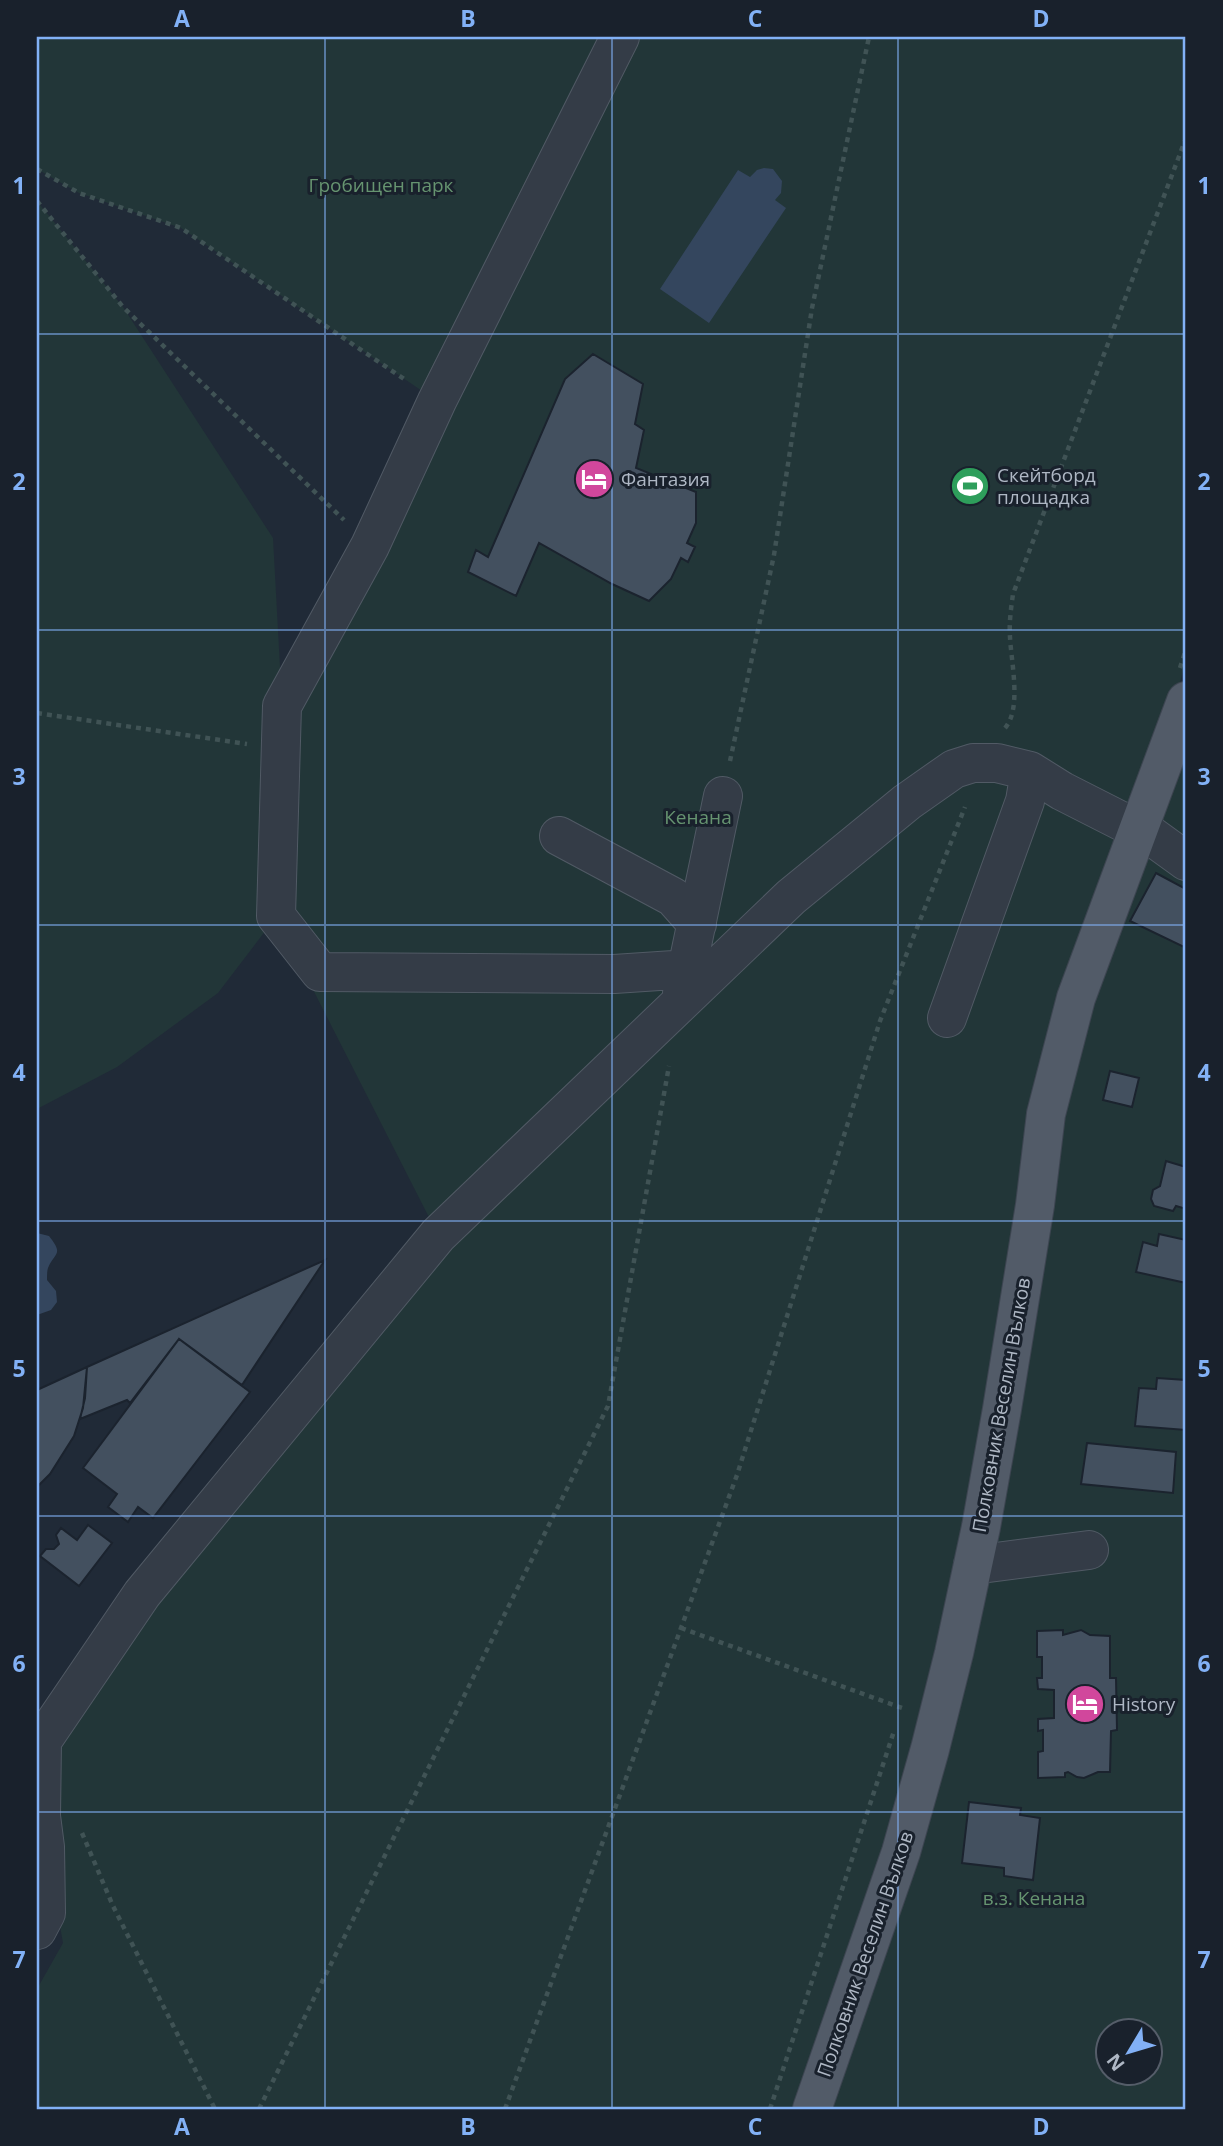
<svg xmlns="http://www.w3.org/2000/svg" width="1223" height="2146" font-family="'Open Sans',sans-serif">
<rect width="100%" height="100%" fill="#202a37"/>
<path fill="#223638" fill-rule="evenodd" d="M37,37H620L437,401L181,228L79,193L37,169Z
M623,37H1186V661L1139,827L1186,701V2109H37V1989L63,1943L41,1819L42,1741L438,1235L276,917L218,993L117,1067L37,1109V201L123,307L273,538L282,704ZM1108,2030H1150V2072H1108Z"/>
<path fill="#34465e" d="M764,168L773,169L782,181L781,193L775,200L786,208L709,323L660,289L738,170L750,177L757,170Z
M37,1233L49,1236C64,1255 55,1252 48,1268C47,1271 47,1276 47,1280L56,1291L57,1302L51,1310L37,1315Z"/>
<path fill="#43505f" stroke="#1b232e" stroke-width="2" d="M593,354L643,384L635,424L644,430L636,468L696,492V523L687,543L695,547L688,562L681,558L671,579L649,601L612,584L539,543L516,596L468,572L476,550L488,557L565,379Z
M1156,873L1186,889V948L1130,921Z
M1110,1071L1139,1078L1132,1107L1103,1100Z
M1166,1161L1186,1167V1209L1176,1206L1173,1211L1154,1206L1151,1199L1153,1190L1160,1186Z
M1159,1234L1186,1240V1283L1136,1272L1143,1242L1157,1246Z
M325,1260L242,1385L179,1339L130,1403L127,1400L80,1419L85,1398L87,1367Z
M179,1339L250,1392L153,1518L138,1507L128,1522L108,1507L117,1494L83,1468Z
M87,1367L83,1408L74,1436L50,1474L37,1487V1390Z
M1157,1378L1186,1380V1430L1135,1426L1139,1388L1156,1389Z
M1087,1443L1176,1452L1173,1493L1081,1484Z
M88,1525L112,1543L79,1586L40,1556L46,1549H54L59,1544L56,1535L61,1528L77,1540Z
M1063,1630V1635L1081,1630L1090,1635L1110,1636V1678H1116L1117,1730L1111,1731L1110,1772H1098L1084,1778L1077,1777L1068,1772L1065,1773V1777L1038,1778V1752L1043,1751V1730L1038,1731V1719L1054,1718V1690L1038,1689L1037,1678H1042V1657H1037V1631Z
M969,1802L1021,1808L1020,1815L1040,1818L1033,1880L1004,1876V1868L962,1863Z"/>
<g fill="none" stroke-linecap="round" stroke-linejoin="round">
<g stroke="#515a65" stroke-width="40">
<path id="minor" d="M620,37L437,401L370,546L282,706L276,916L320,972L614,974L689,969
M559,836L673,897L697,924
M682,993L723,796
M947,1018L1025,801L1030,771
M973,1565L1089,1550
M37,1930L46,1913L45,1847L41,1816L42,1741L142,1594L438,1235L791,897L907,802L954,769L973,763H997L1030,771L1062,791L1125,823L1139,827L1186,861"/>
</g>
<g stroke="#3d4551" stroke-width="40">
<path id="major" d="M812,2109L901,1852L930,1749L954,1653L981,1527L1002,1409L1035,1205L1046,1114L1076,998L1186,701"/>
</g>
<path stroke="#405355" stroke-width="4.5" stroke-dasharray="5 5" stroke-linecap="butt" d="M37,169L79,193L181,228L407,381
M37,201L123,307L344,520
M1180,668L1186,649
M37,713L247,744
M1005,728C1022,709 1011,661 1010,637C1009,623 1011,608 1013,594L1186,138
M730,761L774,555L812,308L869,37
M681,1628L902,1708
M82,1833L113,1906L215,2109
M259,2109L608,1406L669,1066
M505,2109L737,1475L880,1021L965,807
M770,2109L894,1731"/>
<use href="#minor" stroke="#343c47" stroke-width="38"/>
<use href="#major" stroke="#525b68" stroke-width="38"/>
</g>
<path fill="none" stroke="#82b1f6" stroke-width="2" stroke-opacity="0.55" d="M325,37V2109M612,37V2109M898,37V2109M37,334H1186M37,630H1186M37,925H1186M37,1221H1186M37,1516H1186M37,1812H1186"/>
<defs>
<g id="hotel-disc" transform="scale(2.0125)"><circle r="9.5" fill="#d1479c" stroke="#19212c"/><path d="M-6-4.5h1.5V1H6V5H4.5V3h-9V5H-6ZM-4 0a1.8 1.8 0 1 1 3.6 0ZM.5 0V-2.5h3Q6-2.5 6 0Z" fill="#fff"/></g>
<g id="stadium-disc" transform="scale(2.0125)"><circle r="9.5" fill="#2e9e5b" stroke="#19212c"/><path d="M0-5a6.5 5 0 1 0 0 10a6.5 5 0 1 0 0-10ZM-3.5-1.8h7v3.6h-7Z" fill="#fff"/></g>
</defs>
<g fill-rule="evenodd">
<use href="#hotel-disc" x="594" y="479"/>
<use href="#stadium-disc" x="970" y="486"/>
<use href="#hotel-disc" x="1085" y="1704"/>
</g>
<g text-anchor="middle" stroke-width="6" stroke-linejoin="round" paint-order="stroke">
<g font-size="19" fill="#669470" stroke="#19212c">
<text x="381" y="192">Гробищен парк</text>
<text x="698" y="824">Кенана</text>
<text x="1034" y="1905">в.з. Кенана</text>
</g>
<g font-size="19" fill="#aeb7c4" stroke="#19212c" text-anchor="start">
<text x="997" y="482">Скейтборд<tspan x="997" dy="22">площадка</tspan></text>
<text x="621" y="486">Фантазия</text>
<text x="1112" y="1711">History</text>
</g>
<g font-size="19" fill="#aeb7c4" stroke="#19212c">
<text transform="translate(1001 1405) rotate(-80)" y="7">Полковник Веселин Вълков</text>
<text transform="translate(865 1954) rotate(-71)" y="7">Полковник Веселин Вълков</text>
</g>
</g>
<rect width="1223" height="2146" fill="none" stroke="#19212c" stroke-width="77"/>
<g transform="translate(1129 2052) rotate(232)"><circle r="33" fill="#19212c" stroke="#555d69" stroke-width="2"/>
<path d="M0-5L12 26L0 18L-12 26Z" fill="#82b1f6"/>
<text y="-10" font-size="19" font-weight="bold" text-anchor="middle" fill="#aeb7c4">N</text>
</g>
<rect x="38" y="38" width="1146" height="2070" fill="none" stroke="#82b1f6" stroke-width="2.5"/>
<g font-size="23" text-anchor="middle" font-weight="bold" fill="#82b1f6">
<text x="182" y="27">A</text>
<text x="468" y="27">B</text>
<text x="755" y="27">C</text>
<text x="1041" y="27">D</text>
<text x="19" y="194">1</text>
<text x="1204" y="194">1</text>
<text x="19" y="490">2</text>
<text x="1204" y="490">2</text>
<text x="19" y="785">3</text>
<text x="1204" y="785">3</text>
<text x="19" y="1081">4</text>
<text x="1204" y="1081">4</text>
<text x="19" y="1377">5</text>
<text x="1204" y="1377">5</text>
<text x="19" y="1672">6</text>
<text x="1204" y="1672">6</text>
<text x="19" y="1968">7</text>
<text x="1204" y="1968">7</text>
<text x="182" y="2135">A</text>
<text x="468" y="2135">B</text>
<text x="755" y="2135">C</text>
<text x="1041" y="2135">D</text>
</g>
</svg>
